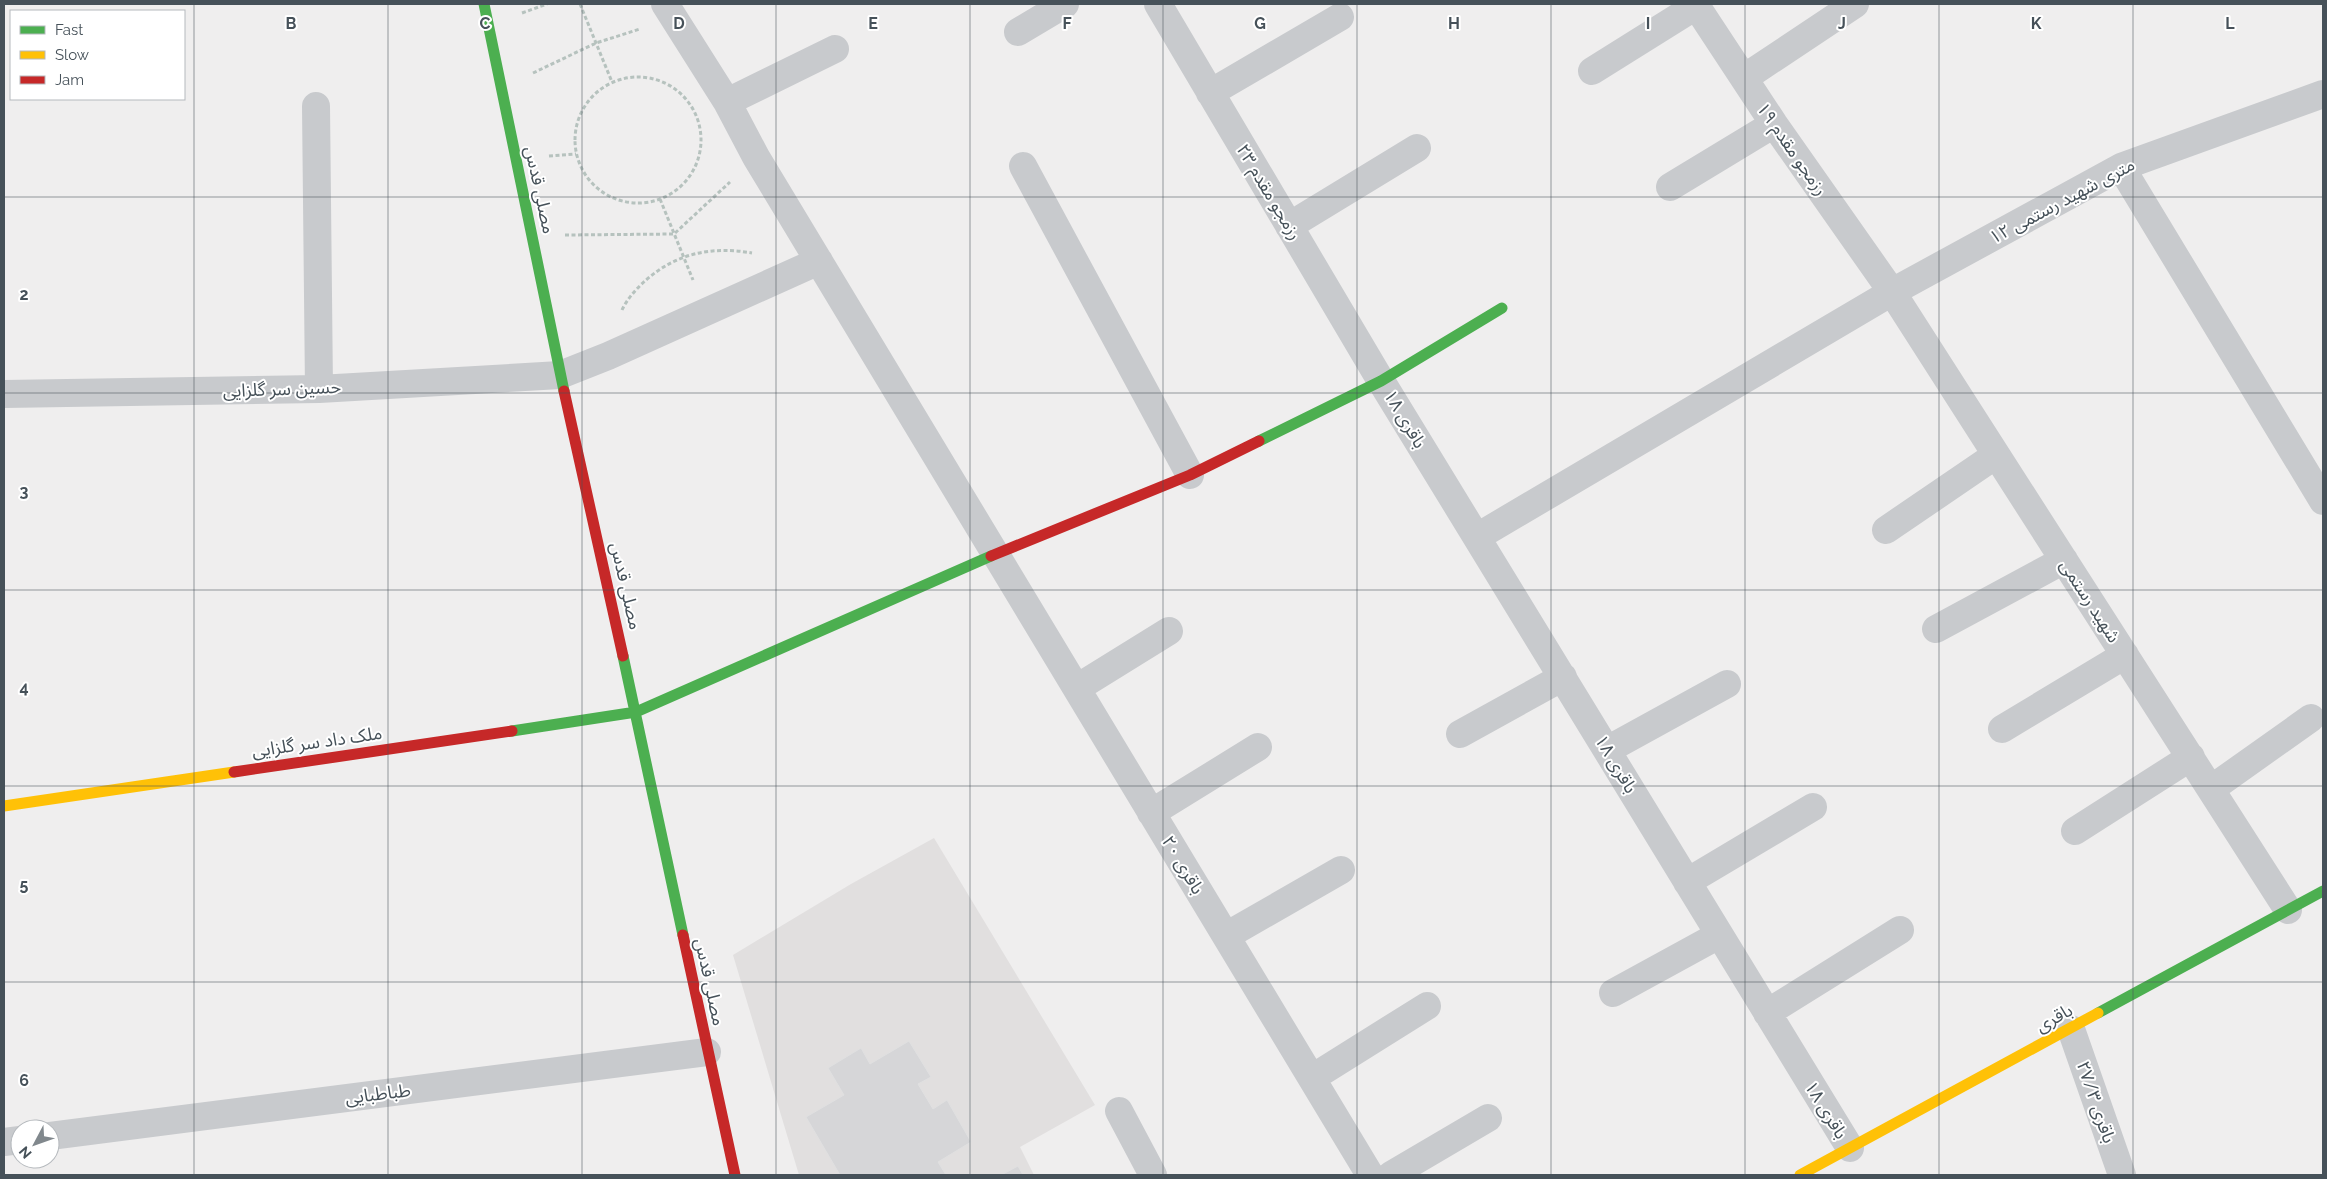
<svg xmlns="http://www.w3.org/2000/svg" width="2327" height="1179" font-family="Raleway,'Noto Sans Arabic',sans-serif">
<rect width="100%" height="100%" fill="#efeeee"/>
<path fill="#e1dfdf" d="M934,838L1095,1105L1020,1147L1034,1175H799L733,955L851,884Z"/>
<path fill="#d6d6d8" stroke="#e0e0e1" d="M909,1041L931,1077L918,1084L933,1109L947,1100L971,1142L938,1162L946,1175H840L806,1117L844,1095L828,1068L861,1048L870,1064Z
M1018,1166L1023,1175H1001Z"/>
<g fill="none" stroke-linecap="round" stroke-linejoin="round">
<path stroke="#b6c2be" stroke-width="3" stroke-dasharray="4 2.5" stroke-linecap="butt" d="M580,4L612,82
M522,13L547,4
M533,73L596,43L640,29
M575 140a63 63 0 1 1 126 0a63 63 0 1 1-126 0Z
M549,156L576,154
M660,199L693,280
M565,235L674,234L730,182
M622,310C627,299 637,288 646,280C677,253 712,246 752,253"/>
<path stroke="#c8cacd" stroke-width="28" d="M665,4L727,102L756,157L1370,1175
M1158,4L1381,381L1850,1148
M1695,4L1774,124L1892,292L2288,910
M1018,32L1065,4
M1592,71L1696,6
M1744,78L1855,4
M1210,93L1340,17
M727,102L835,49
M316,106L319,389
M1023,166L1190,475
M2121,167L2323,501
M1670,187L1774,124
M1289,226L1417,148
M4,394L319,389L560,375L608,356L819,261
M1886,530L1996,455
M1477,537L1892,292L2121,167L2323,94
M1936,629L2064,560
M1077,688L1169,631
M2002,729L2125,655
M1460,734L1563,677
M1607,750L1727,684
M2211,789L2311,718
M1151,813L1258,747
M2075,831L2191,757
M1687,882L1813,807
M1226,936L1341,870
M1613,993L1719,935
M1767,1013L1900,930
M2071,1029L2122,1175
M1312,1078L1427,1006
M1119,1111L1153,1175
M50,1136L707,1052
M4,1142L20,1140
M1391,1175L1488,1118"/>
<path stroke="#4caf50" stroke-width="11" d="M484,4L564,391
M1259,441L1381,381L1502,308
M623,656L683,935
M512,731L636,712L991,556
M2098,1013L2323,891"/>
<path stroke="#ffc107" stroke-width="11" d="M4,806L234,772
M1800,1175L2098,1013"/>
<path stroke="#c62828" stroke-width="11" d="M564,391L623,656
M991,556L1190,475L1259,441
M234,772L512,731
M683,935L735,1175"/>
</g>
<path fill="none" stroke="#465159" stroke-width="1" stroke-opacity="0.55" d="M194,4V1175M388,4V1175M582,4V1175M776,4V1175M970,4V1175M1163,4V1175M1357,4V1175M1551,4V1175M1745,4V1175M1939,4V1175M2133,4V1175M4,197H2323M4,393H2323M4,590H2323M4,786H2323M4,982H2323"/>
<g text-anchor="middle" stroke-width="4" stroke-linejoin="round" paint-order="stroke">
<g font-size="18" fill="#465159" stroke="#fff">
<text transform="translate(1792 149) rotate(55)" y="6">رزمجو مقدم ۱۹</text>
<text transform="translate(540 190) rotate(78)" y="6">مصلی قدس</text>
<text transform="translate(1269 192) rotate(59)" y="6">رزمجو مقدم ۲۳</text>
<text transform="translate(2062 201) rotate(-28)" y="6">۱۲ متری شهید رستمی</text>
<text transform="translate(282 389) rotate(-2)" y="6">حسین سر گلزایی</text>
<text transform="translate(1405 419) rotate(59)" y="6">باقری ۱۸</text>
<text transform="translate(626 586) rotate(77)" y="6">مصلی قدس</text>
<text transform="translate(2090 601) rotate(57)" y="6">شهید رستمی</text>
<text transform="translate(317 742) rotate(-8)" y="6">ملک داد سر گلزایی</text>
<text transform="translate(1616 764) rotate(59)" y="6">باقری ۱۸</text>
<text transform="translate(1183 865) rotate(59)" y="6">باقری ۲۰</text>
<text transform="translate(710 982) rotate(78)" y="6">مصلی قدس</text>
<text transform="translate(2054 1018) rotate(-29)" y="6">باقری</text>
<text transform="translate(378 1094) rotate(-7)" y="6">طباطبایی</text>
<text transform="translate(2096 1102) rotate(71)" y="6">باقری ۲۷/۳</text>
<text transform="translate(1826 1110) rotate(58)" y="6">باقری ۱۸</text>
</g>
</g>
<g font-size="16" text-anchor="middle" font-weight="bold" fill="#465159" stroke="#fff" stroke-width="4" stroke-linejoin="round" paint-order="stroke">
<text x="291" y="29">B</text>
<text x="485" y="29">C</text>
<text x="679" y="29">D</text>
<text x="873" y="29">E</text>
<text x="1067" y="29">F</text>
<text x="1260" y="29">G</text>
<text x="1454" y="29">H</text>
<text x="1648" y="29">I</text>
<text x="1842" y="29">J</text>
<text x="2036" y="29">K</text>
<text x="2230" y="29">L</text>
<text x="24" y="300">2</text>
<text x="24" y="497">3</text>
<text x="24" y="693">4</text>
<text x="24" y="890">5</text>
<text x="24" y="1086">6</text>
</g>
<rect width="2327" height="1179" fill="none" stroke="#465159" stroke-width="10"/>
<rect x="10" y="10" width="175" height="90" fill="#ffffff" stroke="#b5b9bd"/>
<rect x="20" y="26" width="25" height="8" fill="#4caf50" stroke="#b5b9bd"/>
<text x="55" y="35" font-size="15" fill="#465159">Fast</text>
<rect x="20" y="51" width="25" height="8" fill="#ffc107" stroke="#b5b9bd"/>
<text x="55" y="60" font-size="15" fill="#465159">Slow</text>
<rect x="20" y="76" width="25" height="8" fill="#c62828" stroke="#b5b9bd"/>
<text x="55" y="85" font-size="15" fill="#465159">Jam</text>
<g transform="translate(35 1144) rotate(229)"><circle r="24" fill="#ffffff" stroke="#b5b9bd"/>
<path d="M0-4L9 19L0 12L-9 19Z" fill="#81888d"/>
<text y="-8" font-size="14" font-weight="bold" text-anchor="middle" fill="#465159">N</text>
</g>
</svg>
